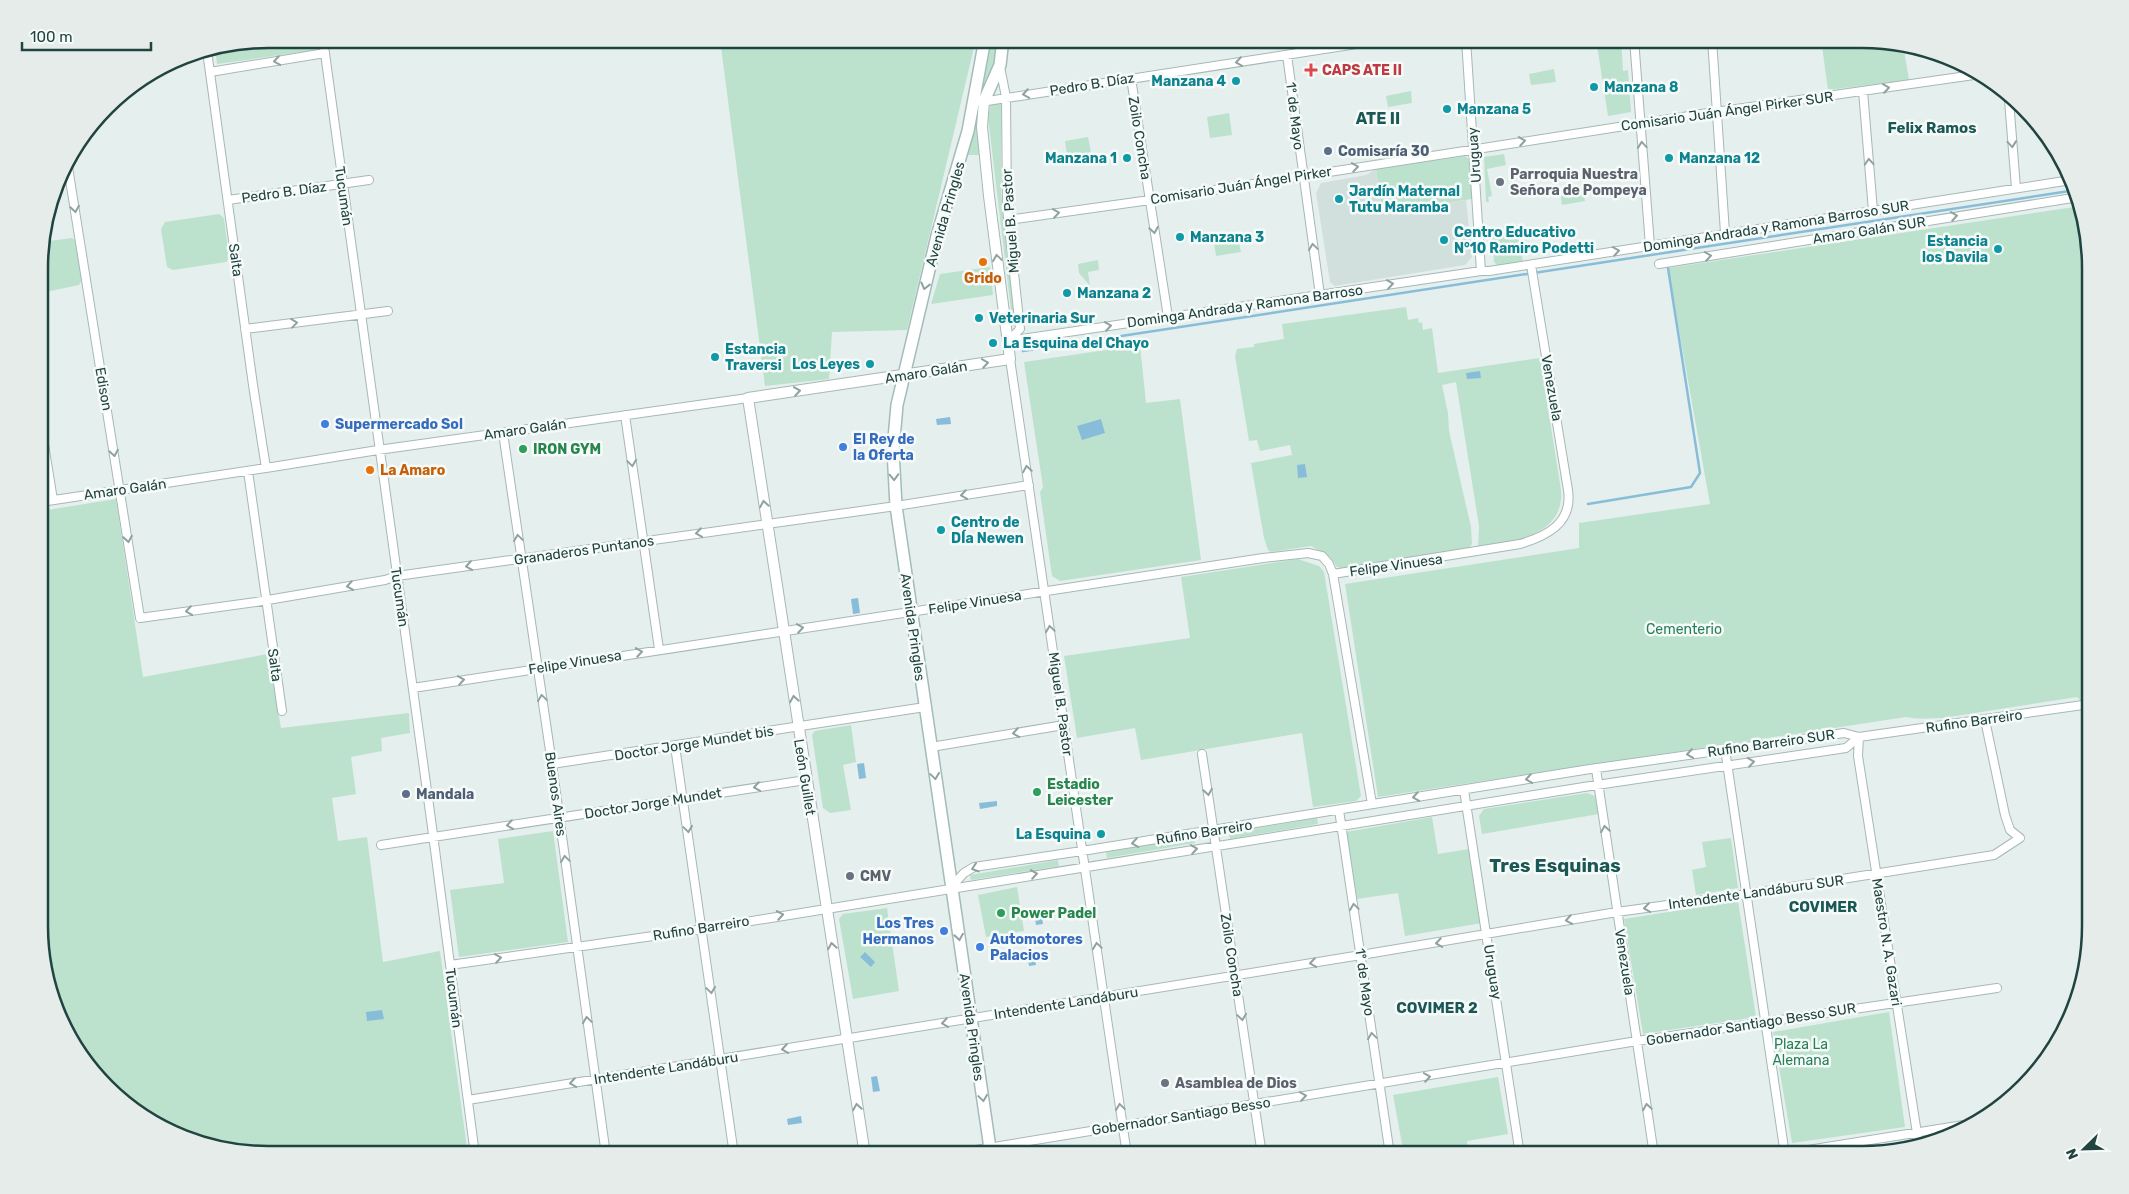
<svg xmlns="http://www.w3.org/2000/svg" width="2129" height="1194" font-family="Rubik,sans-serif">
<rect width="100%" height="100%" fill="#e5efed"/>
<path fill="#d2e0dd" d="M1376,169L1382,212L1466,200L1472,257L1465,265L1335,286L1330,282L1316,193L1321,183L1366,175Z"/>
<path fill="#bce2ce" d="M267,39H315L316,50L217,64L215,49Z
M720,39H976L907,330L832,332L829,379L765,386Z
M992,39H1000L997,63L982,93Z
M1596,39H1621L1623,71L1628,70L1631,112L1608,116Z
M1821,39H1862L1903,44L1909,80L1828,90Z
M1554,69L1556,82L1531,85L1529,74Z
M1411,91L1412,103L1388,107L1386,96Z
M999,102L1001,104V194L1017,322L1013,327L988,117L991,104Z
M1229,113L1232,135L1210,138L1207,117Z
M978,114L981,155H968Z
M1088,137L1091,152L1067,156L1065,141Z
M1504,154L1506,165L1487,169L1492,196L1488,197L1489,202H1486L1484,157Z
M1465,156L1469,159L1472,199L1382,212L1376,169Z
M1582,188L1585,201L1562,205L1560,191Z
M2081,206L2090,252V699L2081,701L2077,697L1943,718C1930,718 1919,720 1906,717L1378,797L1345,584L1579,548V523L1710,504L1668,268Z
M219,214L224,218L229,258L226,262L173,270L167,267L161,229L165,222Z
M1518,232L1523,262L1498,266L1494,262L1492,235Z
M1238,237L1241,252L1216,256L1214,242Z
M72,238L76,241L82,280L79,285L41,293V242Z
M1098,260L1099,270L1088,272L1090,286L1079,273L1078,264Z
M990,267L993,295L931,304L940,274Z
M1406,307L1408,320L1418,318L1419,323L1422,322L1423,330L1432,328L1438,373L1540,358L1561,490C1565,536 1512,542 1478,548L1479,526L1456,382L1442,385L1448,413L1449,431L1471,527L1472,544L1468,549L1352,570L1337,567L1330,557L1311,546L1271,552L1268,550L1264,538L1251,463L1292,455L1290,445L1260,451L1257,440L1249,441L1235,356L1237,349L1254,347V344L1284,339L1282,324Z
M1140,345L1146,403L1180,399L1201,560L1060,581L1052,576L1040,492L1043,487L1024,362Z
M116,499L143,677L268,654L281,728L409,713L410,733L381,738L382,751L351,757L356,794L332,798L338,841L367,837L383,962L440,951L468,1155H267L208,1148L153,1125L77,1054L41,956V511Z
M1298,559L1319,566L1324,572L1361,796L1356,801L1313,807L1302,733L1141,760L1135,728L1077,738L1064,656L1190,638L1181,577Z
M851,725L856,762L843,765L851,810L830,813L823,808L812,735L815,731Z
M1587,793L1595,796L1599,814L1482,834L1479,816L1484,809Z
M1432,817L1438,854L1469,849L1482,923L1405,936L1398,893L1357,899L1346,832Z
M1317,818L1318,824L1230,839L1229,833Z
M553,831L568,942L459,957L450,890L504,883L498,839Z
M1194,837L1195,843L1107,858L1106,852Z
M1731,838L1738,888L1696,895L1692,870L1706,867L1702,842Z
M1058,860L1059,866L971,880L970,875Z
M1017,887L1024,931L986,937L978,895Z
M1738,901L1756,1017L1643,1034L1624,919Z
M887,908L899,991L853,999L839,919L843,914Z
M1889,1012L1905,1127L1792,1143L1773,1032Z
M1498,1077L1508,1134L1467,1141L1469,1155H1404L1393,1095Z"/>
<path fill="#88bdd9" d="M1480,371L1481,378L1467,379L1466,373Z
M950,417L951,424L937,425L936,419Z
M1101,419L1105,433L1082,440L1077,426Z
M1305,464L1307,477L1298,478L1297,465Z
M858,598L860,613L853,614L851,599Z
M864,763L866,778L859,779L857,764Z
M997,801V806L980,809L979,803Z
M1041,910L1043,924L1036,925L1034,911Z
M1034,951L1036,965L1029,966L1027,952Z
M865,952L875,962L871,967L860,957Z
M382,1010L384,1019L367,1021L366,1012Z
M877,1076L880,1091L873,1092L871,1077Z
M801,1116L802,1123L788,1125L787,1119Z"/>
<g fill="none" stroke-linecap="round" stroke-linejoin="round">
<path stroke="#88bdd9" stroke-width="2.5" d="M1023,351L2076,190
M1588,504L1691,487L1700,473L1668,268"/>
<g stroke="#a6b8b6" stroke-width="10">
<path id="minor" d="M323,39L432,827L475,1155
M1466,39L1481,271
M1634,39L1650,246
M1712,39L1725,233
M207,51L253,385L266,468
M1287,55L1320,295
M1000,67L1006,97L1007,208L1020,329L1008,341
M210,72L325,53
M1131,78L1168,317
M1863,91L1873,211
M2009,100L2016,188
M981,102L1389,39
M67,161L140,618L256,602L385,580L397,576L896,506L1029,485
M228,200L369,180
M1008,220L1150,200L1708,113L1981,74
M1659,264L2079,197
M245,329L388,311
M1008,341L1481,271H1489L2071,180
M1010,359L1127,1155
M625,415L659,649
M41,426L53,500
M503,433L552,764L606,1155
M248,471L282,711
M41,502L266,468L378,450L748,398
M1333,574L1520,544C1547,536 1573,523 1568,490L1531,265
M413,688L1263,558L1308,553L1322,556L1329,564L1333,574L1372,804
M1859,737L1858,756L1919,1146
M675,746L734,1155
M931,747L1064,725
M1725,749L1785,1155
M1202,754L1262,1155
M552,764L925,707
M1596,769L1654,1155
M1464,790L1520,1155
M1339,810L1390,1155
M381,845L806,780
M951,887L964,873L974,867L1082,851L1590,769L1844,733L1859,737L2090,704
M450,965L702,929L1590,786L1846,748L1859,737
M468,1100L1361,955L1617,912L1747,894L1994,855L2020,838L2010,830L2005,815L1985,720
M945,1155L1637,1041L1997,988
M1777,1155L1976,1123"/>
</g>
<g stroke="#a6b8b6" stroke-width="12">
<path id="tertiary" d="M865,1155L748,398L1010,359L989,196L982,127L984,101"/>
</g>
<g stroke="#a2bcb9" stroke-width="14">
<path id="secondary" d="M985,39L968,131L937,236L897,405L893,450L896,506L991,1155
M984,101L1000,65L1003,39"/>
</g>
<use href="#minor" stroke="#fff" stroke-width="8"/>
<use href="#tertiary" stroke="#fff" stroke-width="10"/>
<use href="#secondary" stroke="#fff" stroke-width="11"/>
</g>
<defs><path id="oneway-chevron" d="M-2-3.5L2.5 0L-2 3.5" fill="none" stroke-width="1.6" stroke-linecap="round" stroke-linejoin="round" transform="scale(1.25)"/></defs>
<g stroke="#90a2a0">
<use href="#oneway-chevron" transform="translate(277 61) rotate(171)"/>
<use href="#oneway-chevron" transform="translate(1239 62) rotate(172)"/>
<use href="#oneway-chevron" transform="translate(1886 88) rotate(-8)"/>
<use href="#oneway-chevron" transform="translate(1026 94) rotate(171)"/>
<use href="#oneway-chevron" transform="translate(1522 141) rotate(-9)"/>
<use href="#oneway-chevron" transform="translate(2012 144) rotate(85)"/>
<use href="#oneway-chevron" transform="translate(1642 145) rotate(-95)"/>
<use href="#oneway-chevron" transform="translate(1869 162) rotate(-94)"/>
<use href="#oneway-chevron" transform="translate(1355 167) rotate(-9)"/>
<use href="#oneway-chevron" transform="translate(75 209) rotate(81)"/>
<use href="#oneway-chevron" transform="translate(1056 213) rotate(-8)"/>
<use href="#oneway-chevron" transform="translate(1954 216) rotate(-9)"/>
<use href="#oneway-chevron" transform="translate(1154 230) rotate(81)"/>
<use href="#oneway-chevron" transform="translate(1313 247) rotate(-98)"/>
<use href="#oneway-chevron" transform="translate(1616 251) rotate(-9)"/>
<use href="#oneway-chevron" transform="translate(1708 256) rotate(-9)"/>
<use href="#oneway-chevron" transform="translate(997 258) rotate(-98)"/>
<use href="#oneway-chevron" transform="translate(1390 284) rotate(-8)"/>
<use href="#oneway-chevron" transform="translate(925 286) rotate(104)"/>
<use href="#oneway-chevron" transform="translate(294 323) rotate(-7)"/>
<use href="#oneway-chevron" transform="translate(1108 326) rotate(-8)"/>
<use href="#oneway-chevron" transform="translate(985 363) rotate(-9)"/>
<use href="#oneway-chevron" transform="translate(797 391) rotate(-8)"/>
<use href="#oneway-chevron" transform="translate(114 453) rotate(80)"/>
<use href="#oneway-chevron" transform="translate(632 463) rotate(82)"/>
<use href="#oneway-chevron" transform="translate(1027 469) rotate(-99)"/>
<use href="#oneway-chevron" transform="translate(894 477) rotate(88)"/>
<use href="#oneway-chevron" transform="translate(964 495) rotate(171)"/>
<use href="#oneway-chevron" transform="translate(764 504) rotate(-99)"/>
<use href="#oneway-chevron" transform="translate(699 533) rotate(172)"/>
<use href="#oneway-chevron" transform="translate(518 538) rotate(-98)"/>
<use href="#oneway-chevron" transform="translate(128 539) rotate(81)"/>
<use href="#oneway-chevron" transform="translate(469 566) rotate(172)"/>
<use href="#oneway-chevron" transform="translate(350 586) rotate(171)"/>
<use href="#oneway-chevron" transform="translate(189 611) rotate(172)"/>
<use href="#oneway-chevron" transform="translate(800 628) rotate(-8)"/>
<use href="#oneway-chevron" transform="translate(1050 629) rotate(-98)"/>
<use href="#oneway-chevron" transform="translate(639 652) rotate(-9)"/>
<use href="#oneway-chevron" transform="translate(461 680) rotate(-9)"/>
<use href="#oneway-chevron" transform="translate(542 698) rotate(-98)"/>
<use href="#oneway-chevron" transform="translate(794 699) rotate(-99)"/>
<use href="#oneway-chevron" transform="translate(1016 733) rotate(171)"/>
<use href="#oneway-chevron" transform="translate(1690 754) rotate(172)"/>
<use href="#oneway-chevron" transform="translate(1751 762) rotate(-8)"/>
<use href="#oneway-chevron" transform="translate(935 776) rotate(82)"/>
<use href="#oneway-chevron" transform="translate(1529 779) rotate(171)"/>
<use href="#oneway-chevron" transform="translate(757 787) rotate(171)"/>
<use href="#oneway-chevron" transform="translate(1208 792) rotate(81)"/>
<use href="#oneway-chevron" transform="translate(1416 797) rotate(171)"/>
<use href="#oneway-chevron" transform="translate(510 825) rotate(171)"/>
<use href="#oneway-chevron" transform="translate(688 829) rotate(82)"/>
<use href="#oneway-chevron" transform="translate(1605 829) rotate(-99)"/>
<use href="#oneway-chevron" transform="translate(1135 843) rotate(171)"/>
<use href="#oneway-chevron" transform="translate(1194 849) rotate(-9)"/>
<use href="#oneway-chevron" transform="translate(565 859) rotate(-98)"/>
<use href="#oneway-chevron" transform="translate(975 868) rotate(162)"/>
<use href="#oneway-chevron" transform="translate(1034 874) rotate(-9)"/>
<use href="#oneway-chevron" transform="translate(1354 907) rotate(-98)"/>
<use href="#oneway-chevron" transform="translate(1647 908) rotate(172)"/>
<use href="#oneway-chevron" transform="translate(780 915) rotate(-10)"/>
<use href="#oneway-chevron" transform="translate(1569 920) rotate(170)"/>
<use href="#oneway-chevron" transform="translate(959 937) rotate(81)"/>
<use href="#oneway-chevron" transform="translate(1439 943) rotate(171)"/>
<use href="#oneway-chevron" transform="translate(832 946) rotate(-99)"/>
<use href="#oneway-chevron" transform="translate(1097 946) rotate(-98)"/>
<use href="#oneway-chevron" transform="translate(498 958) rotate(-8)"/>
<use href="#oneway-chevron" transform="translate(1313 963) rotate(171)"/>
<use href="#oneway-chevron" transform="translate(711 990) rotate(82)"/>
<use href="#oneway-chevron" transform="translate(1242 1017) rotate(82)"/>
<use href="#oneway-chevron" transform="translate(587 1020) rotate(-98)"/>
<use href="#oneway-chevron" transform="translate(945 1023) rotate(171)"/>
<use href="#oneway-chevron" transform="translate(1372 1036) rotate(-98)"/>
<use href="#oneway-chevron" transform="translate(785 1049) rotate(171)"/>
<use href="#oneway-chevron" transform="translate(1427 1077) rotate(-9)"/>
<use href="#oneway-chevron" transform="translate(573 1083) rotate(171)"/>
<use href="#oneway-chevron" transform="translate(1303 1096) rotate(-9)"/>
<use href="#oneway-chevron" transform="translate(983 1098) rotate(82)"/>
<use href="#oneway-chevron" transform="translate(857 1107) rotate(-99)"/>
<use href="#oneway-chevron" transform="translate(1120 1107) rotate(-98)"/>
<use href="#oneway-chevron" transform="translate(1647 1107) rotate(-99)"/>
</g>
<path fill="#e0444e" stroke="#f6fbf9" stroke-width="2" d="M1308.5 62.5h5v5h5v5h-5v5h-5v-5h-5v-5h5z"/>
<g fill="#0f9aa8" stroke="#f6fbf9" stroke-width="2">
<circle cx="1236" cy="81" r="5"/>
<circle cx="1594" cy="87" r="5"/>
<circle cx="1447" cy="109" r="5"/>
<circle cx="1127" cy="158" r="5"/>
<circle cx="1669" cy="158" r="5"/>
<circle cx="1339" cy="199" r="5"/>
<circle cx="1180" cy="237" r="5"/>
<circle cx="1444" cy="240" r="5"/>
<circle cx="1998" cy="249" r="5"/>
<circle cx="1067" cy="293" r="5"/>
<circle cx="979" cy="318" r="5"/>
<circle cx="993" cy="343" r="5"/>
<circle cx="715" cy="357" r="5"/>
<circle cx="870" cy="364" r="5"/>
<circle cx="941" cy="530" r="5"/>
<circle cx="1101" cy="834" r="5"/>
</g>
<g fill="#5c6f8a" stroke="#f6fbf9" stroke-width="2">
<circle cx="1328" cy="151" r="5"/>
<circle cx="406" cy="794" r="5"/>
</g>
<g fill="#6b7280" stroke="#f6fbf9" stroke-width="2">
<circle cx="1500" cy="182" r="5"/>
<circle cx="850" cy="876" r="5"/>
<circle cx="1165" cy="1083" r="5"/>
</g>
<g fill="#e8710a" stroke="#f6fbf9" stroke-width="2">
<circle cx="983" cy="262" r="5"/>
<circle cx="370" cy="470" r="5"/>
</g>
<g fill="#3f7fe0" stroke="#f6fbf9" stroke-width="2">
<circle cx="325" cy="424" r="5"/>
<circle cx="843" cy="447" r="5"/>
<circle cx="944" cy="931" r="5"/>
<circle cx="980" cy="947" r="5"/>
</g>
<g fill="#2e9e5b" stroke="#f6fbf9" stroke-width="2">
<circle cx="523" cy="449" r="5"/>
<circle cx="1037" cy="792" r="5"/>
<circle cx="1001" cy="913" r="5"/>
</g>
<g text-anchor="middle" stroke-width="5" stroke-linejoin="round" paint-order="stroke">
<g font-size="14" font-weight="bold" fill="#be3a42" stroke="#f6fbf9" text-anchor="start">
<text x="1322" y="75">CAPS ATE II</text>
</g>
<g font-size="14" font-weight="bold" fill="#0d838f" stroke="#f6fbf9" text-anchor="start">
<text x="1226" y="86" text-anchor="end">Manzana 4</text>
<text x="1604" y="92">Manzana 8</text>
<text x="1457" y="114">Manzana 5</text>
<text x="1117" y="163" text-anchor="end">Manzana 1</text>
<text x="1679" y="163">Manzana 12</text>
<text x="1349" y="196">Jardín Maternal<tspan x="1349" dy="16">Tutu Maramba</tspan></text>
<text x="1454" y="237">Centro Educativo<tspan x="1454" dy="16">N°10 Ramiro Podetti</tspan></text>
<text x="1190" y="242">Manzana 3</text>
<text x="1988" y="246" text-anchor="end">Estancia<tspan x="1988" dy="16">los Davila</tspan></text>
<text x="1077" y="298">Manzana 2</text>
<text x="989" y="323">Veterinaria Sur</text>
<text x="1003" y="348">La Esquina del Chayo</text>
<text x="725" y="354">Estancia<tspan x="725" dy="16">Traversi</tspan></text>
<text x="860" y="369" text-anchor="end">Los Leyes</text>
<text x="951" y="527">Centro de<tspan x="951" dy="16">DÍa Newen</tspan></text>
<text x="1091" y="839" text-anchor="end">La Esquina</text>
</g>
<g font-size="14" fill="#214441" stroke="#f6fbf9">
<text transform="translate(1092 84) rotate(-9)" y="5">Pedro B. Díaz</text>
<text transform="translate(1727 111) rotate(-8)" y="5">Comisario Juán Ángel Pirker SUR</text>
<text transform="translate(1295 116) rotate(83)" y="5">1º de Mayo</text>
<text transform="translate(1140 138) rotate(81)" y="5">Zoilo Concha</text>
<text transform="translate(1474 155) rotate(-94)" y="5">Uruguay</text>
<text transform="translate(1241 185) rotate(-9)" y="5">Comisario Juán Ángel Pirker</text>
<text transform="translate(284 192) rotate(-8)" y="5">Pedro B. Díaz</text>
<text transform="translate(344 196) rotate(82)" y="5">Tucumán</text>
<text transform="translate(945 214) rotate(-74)" y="5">Avenida Pringles</text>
<text transform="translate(1010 221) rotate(-94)" y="5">Miguel B. Pastor</text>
<text transform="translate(1776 226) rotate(-9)" y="5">Dominga Andrada y Ramona Barroso SUR</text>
<text transform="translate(1869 230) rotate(-9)" y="5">Amaro Galán SUR</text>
<text transform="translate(236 260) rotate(82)" y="5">Salta</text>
<text transform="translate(1245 306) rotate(-8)" y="5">Dominga Andrada y Ramona Barroso</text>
<text transform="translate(926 372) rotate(-9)" y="5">Amaro Galán</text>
<text transform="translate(1552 388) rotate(80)" y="5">Venezuela</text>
<text transform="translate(104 389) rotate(80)" y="5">Edison</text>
<text transform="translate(525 429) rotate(-8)" y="5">Amaro Galán</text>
<text transform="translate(125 489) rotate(-8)" y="5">Amaro Galán</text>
<text transform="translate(584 550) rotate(-8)" y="5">Granaderos Puntanos</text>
<text transform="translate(1396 565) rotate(-8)" y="5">Felipe Vinuesa</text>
<text transform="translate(400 597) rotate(82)" y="5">Tucumán</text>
<text transform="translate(975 602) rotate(-9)" y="5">Felipe Vinuesa</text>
<text transform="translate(913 627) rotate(82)" y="5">Avenida Pringles</text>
<text transform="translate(575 662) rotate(-9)" y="5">Felipe Vinuesa</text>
<text transform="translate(275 665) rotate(82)" y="5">Salta</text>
<text transform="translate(1061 704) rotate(82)" y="5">Miguel B. Pastor</text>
<text transform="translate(1974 721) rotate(-8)" y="5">Rufino Barreiro</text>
<text transform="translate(694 743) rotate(-9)" y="5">Doctor Jorge Mundet bis</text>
<text transform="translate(1771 743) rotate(-8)" y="5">Rufino Barreiro SUR</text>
<text transform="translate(805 777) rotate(81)" y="5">León Guillet</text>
<text transform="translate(556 794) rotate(82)" y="5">Buenos Aires</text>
<text transform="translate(653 803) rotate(-9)" y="5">Doctor Jorge Mundet</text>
<text transform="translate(1204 832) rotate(-9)" y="5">Rufino Barreiro</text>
<text transform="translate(1756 892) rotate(-8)" y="5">Intendente Landáburu SUR</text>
<text transform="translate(701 928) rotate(-9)" y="5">Rufino Barreiro</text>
<text transform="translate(1887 942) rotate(81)" y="5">Maestro N. A. Gazari</text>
<text transform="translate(1232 955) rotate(81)" y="5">Zoilo Concha</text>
<text transform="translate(1625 962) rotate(81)" y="5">Venezuela</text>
<text transform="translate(1493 972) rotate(81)" y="5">Uruguay</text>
<text transform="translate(1365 982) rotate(82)" y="5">1º de Mayo</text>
<text transform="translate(454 998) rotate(83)" y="5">Tucumán</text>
<text transform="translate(1066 1003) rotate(-9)" y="5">Intendente Landáburu</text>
<text transform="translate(1751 1024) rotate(-9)" y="5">Gobernador Santiago Besso SUR</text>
<text transform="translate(972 1027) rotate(82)" y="5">Avenida Pringles</text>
<text transform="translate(666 1068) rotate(-9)" y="5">Intendente Landáburu</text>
<text transform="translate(1181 1116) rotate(-9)" y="5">Gobernador Santiago Besso</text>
</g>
<g font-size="14" font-weight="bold" fill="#4e5e75" stroke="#f6fbf9" text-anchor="start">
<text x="1338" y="156">Comisaría 30</text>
<text x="416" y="799">Mandala</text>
</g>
<g font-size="14" font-weight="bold" fill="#5b616d" stroke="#f6fbf9" text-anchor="start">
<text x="1510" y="179">Parroquia Nuestra<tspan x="1510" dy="16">Señora de Pompeya</tspan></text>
<text x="860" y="881">CMV</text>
<text x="1175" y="1088">Asamblea de Dios</text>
</g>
<g font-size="14" font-weight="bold" fill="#c56008" stroke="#f6fbf9">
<text x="983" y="283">Grido</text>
<text x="380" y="475" text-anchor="start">La Amaro</text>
</g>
<g font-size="14" font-weight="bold" fill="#366cbe" stroke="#f6fbf9" text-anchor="start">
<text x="335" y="429">Supermercado Sol</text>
<text x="853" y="444">El Rey de<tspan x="853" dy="16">la Oferta</tspan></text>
<text x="934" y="928" text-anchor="end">Los Tres<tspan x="934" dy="16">Hermanos</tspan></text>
<text x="990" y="944">Automotores<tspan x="990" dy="16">Palacios</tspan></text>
</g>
<g font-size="14" font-weight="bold" fill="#27864d" stroke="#f6fbf9" text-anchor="start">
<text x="533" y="454">IRON GYM</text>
<text x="1047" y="789">Estadio<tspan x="1047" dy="16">Leicester</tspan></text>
<text x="1011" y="918">Power Padel</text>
</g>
<g font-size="14" fill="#277f5a" stroke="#f6fbf9">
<text x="1684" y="634">Cementerio</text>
<text x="1801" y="1049">Plaza La<tspan x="1801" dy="16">Alemana</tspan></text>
</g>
<g font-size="15" font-weight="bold" fill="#1b5855" stroke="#f6fbf9">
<text x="1932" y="133">Felix Ramos</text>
<text x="1823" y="912">COVIMER</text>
<text x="1437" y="1013">COVIMER 2</text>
</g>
<g font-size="16" font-weight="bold" fill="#1b5855" stroke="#f6fbf9">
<text x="1378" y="124">ATE II</text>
</g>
<g font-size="19" font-weight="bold" fill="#1b5855" stroke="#f6fbf9">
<text x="1555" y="872">Tres Esquinas</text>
</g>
</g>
<path d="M0 0H2129V1194H0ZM268 48H1862A220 220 0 0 1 2082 268V926A220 220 0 0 1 1862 1146H268A220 220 0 0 1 48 926V268A220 220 0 0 1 268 48Z" fill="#e5ecea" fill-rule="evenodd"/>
<path fill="none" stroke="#214441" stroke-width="2.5" d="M268 48H1862A220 220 0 0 1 2082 268V926A220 220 0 0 1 1862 1146H268A220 220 0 0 1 48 926V268A220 220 0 0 1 268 48Z"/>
<g transform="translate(2084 1149) rotate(247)" stroke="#f6fbf9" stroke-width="4" paint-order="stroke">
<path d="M0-4L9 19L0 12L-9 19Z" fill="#214441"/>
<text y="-8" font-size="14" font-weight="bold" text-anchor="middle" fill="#214441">N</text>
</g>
<path d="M22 42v8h129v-8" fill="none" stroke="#214441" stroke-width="2.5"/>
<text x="30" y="42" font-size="15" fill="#214441" stroke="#f6fbf9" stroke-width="4" paint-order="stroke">100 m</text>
</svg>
